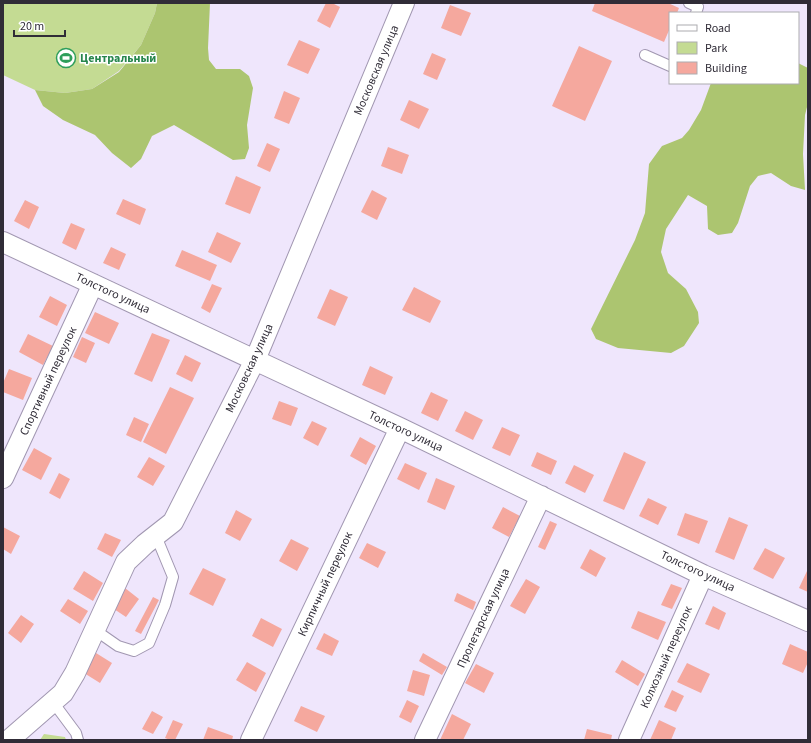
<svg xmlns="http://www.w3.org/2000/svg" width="811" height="743" font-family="'Source Sans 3',sans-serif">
<rect width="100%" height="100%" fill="#efe6fc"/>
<path fill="#c4db93" d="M3,3H157L155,13L141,45L119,71L92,89L65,93L35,90L3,75Z
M44,734L65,737L66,740H40Z"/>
<path fill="#acc570" d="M157,3H210L208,48L209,60L216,69H240L249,76L253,88L247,125L249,148L245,159L233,160L174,125L152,136L141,159L131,168L112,153L95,135L63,120L43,106L35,90L65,93L92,89L119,72L141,45L155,13Z
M798,63L808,68V103L805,115L803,154L805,190L791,186L771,173L758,176L750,186L738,223L732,233L718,235L708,229L707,206L688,195L666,229L661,252L668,273L686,289L698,312L699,323L684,346L671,353L618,348L596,339L591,329L635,240L645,213L649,164L662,146L682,138L689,130L701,110L711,83H798Z"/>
<path fill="#f5a89e" d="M326,3H332L340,7L330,28L317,21Z
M595,3H668L679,8L677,13H670V28L664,42L592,11Z
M450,5L471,13L461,36L441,28Z
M299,40L320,49L308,74L287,65Z
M579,46L612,61L585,121L552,106Z
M432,53L446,59L437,80L423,74Z
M284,91L300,98L289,124L274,118Z
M409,100L429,109L419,129L400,120Z
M267,143L280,149L270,172L257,166Z
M388,147L409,155L402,174L381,166Z
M236,176L261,187L250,214L225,204Z
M372,190L387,198L377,220L361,212Z
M123,199L146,209L140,225L116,214Z
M25,200L39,207L29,229L14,221Z
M71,223L85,229L76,250L62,243Z
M217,232L241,243L231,263L208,252Z
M111,247L126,254L119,270L103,263Z
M182,250L217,265L210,281L175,266Z
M212,284L222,288L210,313L201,308Z
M414,287L441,301L430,323L402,310Z
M330,289L348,297L335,326L317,318Z
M50,296L67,305L57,326L39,317Z
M95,312L119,323L109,344L85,333Z
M152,333L170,340L152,382L134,374Z
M28,334L53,346L43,365L19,352Z
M82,337L95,343L86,363L73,357Z
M185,355L201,363L192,382L176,374Z
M370,366L393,377L385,395L362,385Z
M9,369L32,378L23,400L3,392V383Z
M170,387L194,398L166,454L143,442Z
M431,392L448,400L438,421L421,413Z
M279,401L298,408L291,426L272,419Z
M465,411L483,420L473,440L455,431Z
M134,417L149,424L141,442L126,435Z
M312,421L327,428L318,446L303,438Z
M502,427L520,435L510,456L492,448Z
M360,437L376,446L366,465L350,456Z
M34,448L52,458L41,480L22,470Z
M537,452L557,461L551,475L531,466Z
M624,452L646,462L624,510L603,501Z
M149,457L165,466L153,486L137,477Z
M405,463L427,473L419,490L397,479Z
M574,465L594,475L585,493L565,483Z
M59,473L70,479L60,499L49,493Z
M436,478L455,486L445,510L427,502Z
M648,498L667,507L658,525L639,516Z
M503,507L520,516L509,537L492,528Z
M236,510L252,519L240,541L225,533Z
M685,513L708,521L699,544L677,535Z
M729,517L748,525L734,560L715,552Z
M550,521L557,524L545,550L538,547Z
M3,527L20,536L11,554L3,549Z
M105,533L121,540L112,557L97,549Z
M291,539L309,548L297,571L279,561Z
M367,543L386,552L378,568L359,558Z
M765,548L785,558L773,579L753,569Z
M590,549L606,558L596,577L580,568Z
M203,568L226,579L213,606L189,594Z
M84,571L103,583L93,601L73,589Z
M807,571H808V592L799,588Z
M526,579L540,587L525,614L510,606Z
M671,584L682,588L672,609L661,605Z
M125,588L139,599L126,617L111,607Z
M457,593L476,602L473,610L454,601Z
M153,597L159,600L141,634L135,631Z
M68,599L88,611L80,624L60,611Z
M713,606L726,613L719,630L705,624Z
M638,611L666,622L658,640L631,628Z
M21,615L34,624L21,643L8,633Z
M261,618L282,629L273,647L252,636Z
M324,633L339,641L332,656L316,649Z
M790,644L808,652V662L803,673L782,664Z
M96,653L112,663L100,683L84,673Z
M423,653L447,667L442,675L419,661Z
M622,660L645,674L638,686L615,672Z
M247,662L266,673L256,692L236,680Z
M687,663L710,674L701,693L677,682Z
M476,664L494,673L484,693L465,683Z
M413,670L430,675L424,696L407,691Z
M672,690L684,696L676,712L664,707Z
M407,700L419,706L411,723L399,717Z
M301,706L325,716L317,732L294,721Z
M152,711L163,717L153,734L142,729Z
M452,714L471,724L463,740H440Z
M173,720L183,724L175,740H170L165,738Z
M659,720L676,728L671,740H650Z
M208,727L233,736L232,740H203Z
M587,729L612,735L611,740H584Z"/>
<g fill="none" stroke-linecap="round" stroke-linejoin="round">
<g stroke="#a197b1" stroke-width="12">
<path id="service" d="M689,3L698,7L696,13
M645,55L670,66
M95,630L118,646L134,651L149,643L165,605L173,577L156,536
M53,702L76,733L78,740"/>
</g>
<g stroke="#a197b1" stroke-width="22">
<path id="minor" d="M3,242L400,428L703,575L808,621
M3,478L93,284
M9,740L63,693L75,673L126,562L145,544L173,522L255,360L404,3
M251,740L400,428
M425,740L541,496
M629,740L703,575"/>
</g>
<use href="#service" stroke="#fff" stroke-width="10"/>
<use href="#minor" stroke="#fff" stroke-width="20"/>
</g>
<defs>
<g id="stadium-ring" transform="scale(1)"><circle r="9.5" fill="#fff" stroke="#2e9e5b" stroke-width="1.5"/><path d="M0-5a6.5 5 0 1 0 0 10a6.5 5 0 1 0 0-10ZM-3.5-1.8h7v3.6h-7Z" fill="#2e9e5b"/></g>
</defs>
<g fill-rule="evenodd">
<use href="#stadium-ring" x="66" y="58"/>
</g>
<g text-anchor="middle" stroke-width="3" stroke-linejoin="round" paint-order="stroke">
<g font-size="12" font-weight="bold" fill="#27864d" stroke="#fff" text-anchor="start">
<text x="80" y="62">Центральный</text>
</g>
<g font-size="12" fill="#302c37" stroke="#fff">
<text transform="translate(376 70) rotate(-67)" y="4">Московская улица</text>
<text transform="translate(113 293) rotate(25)" y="4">Толстого улица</text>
<text transform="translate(249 368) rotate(-65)" y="4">Московская улица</text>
<text transform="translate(48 381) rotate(-65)" y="4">Спортивный переулок</text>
<text transform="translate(406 431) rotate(25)" y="4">Толстого улица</text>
<text transform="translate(698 571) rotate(25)" y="4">Толстого улица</text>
<text transform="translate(325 584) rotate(-65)" y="4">Кирпичный переулок</text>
<text transform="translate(483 618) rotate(-65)" y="4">Пролетарская улица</text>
<text transform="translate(666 657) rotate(-66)" y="4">Колхозный переулок</text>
</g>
</g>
<rect width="811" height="743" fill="none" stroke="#302c37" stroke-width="8"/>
<rect x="669" y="12" width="130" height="72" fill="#ffffff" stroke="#acabaf"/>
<rect x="677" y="25" width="20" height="6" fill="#ffffff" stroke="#acabaf"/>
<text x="705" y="32" font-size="12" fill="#302c37">Road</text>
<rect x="677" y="42" width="20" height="12" fill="#c4db93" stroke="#acabaf"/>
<text x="705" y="52" font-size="12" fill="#302c37">Park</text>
<rect x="677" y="62" width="20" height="12" fill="#f5a89e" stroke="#acabaf"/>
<text x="705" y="72" font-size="12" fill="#302c37">Building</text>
<path d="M14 30v6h51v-6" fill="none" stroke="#302c37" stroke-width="2"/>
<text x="20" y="30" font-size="12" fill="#302c37" stroke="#ffffff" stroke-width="3" paint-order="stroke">20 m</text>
</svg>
